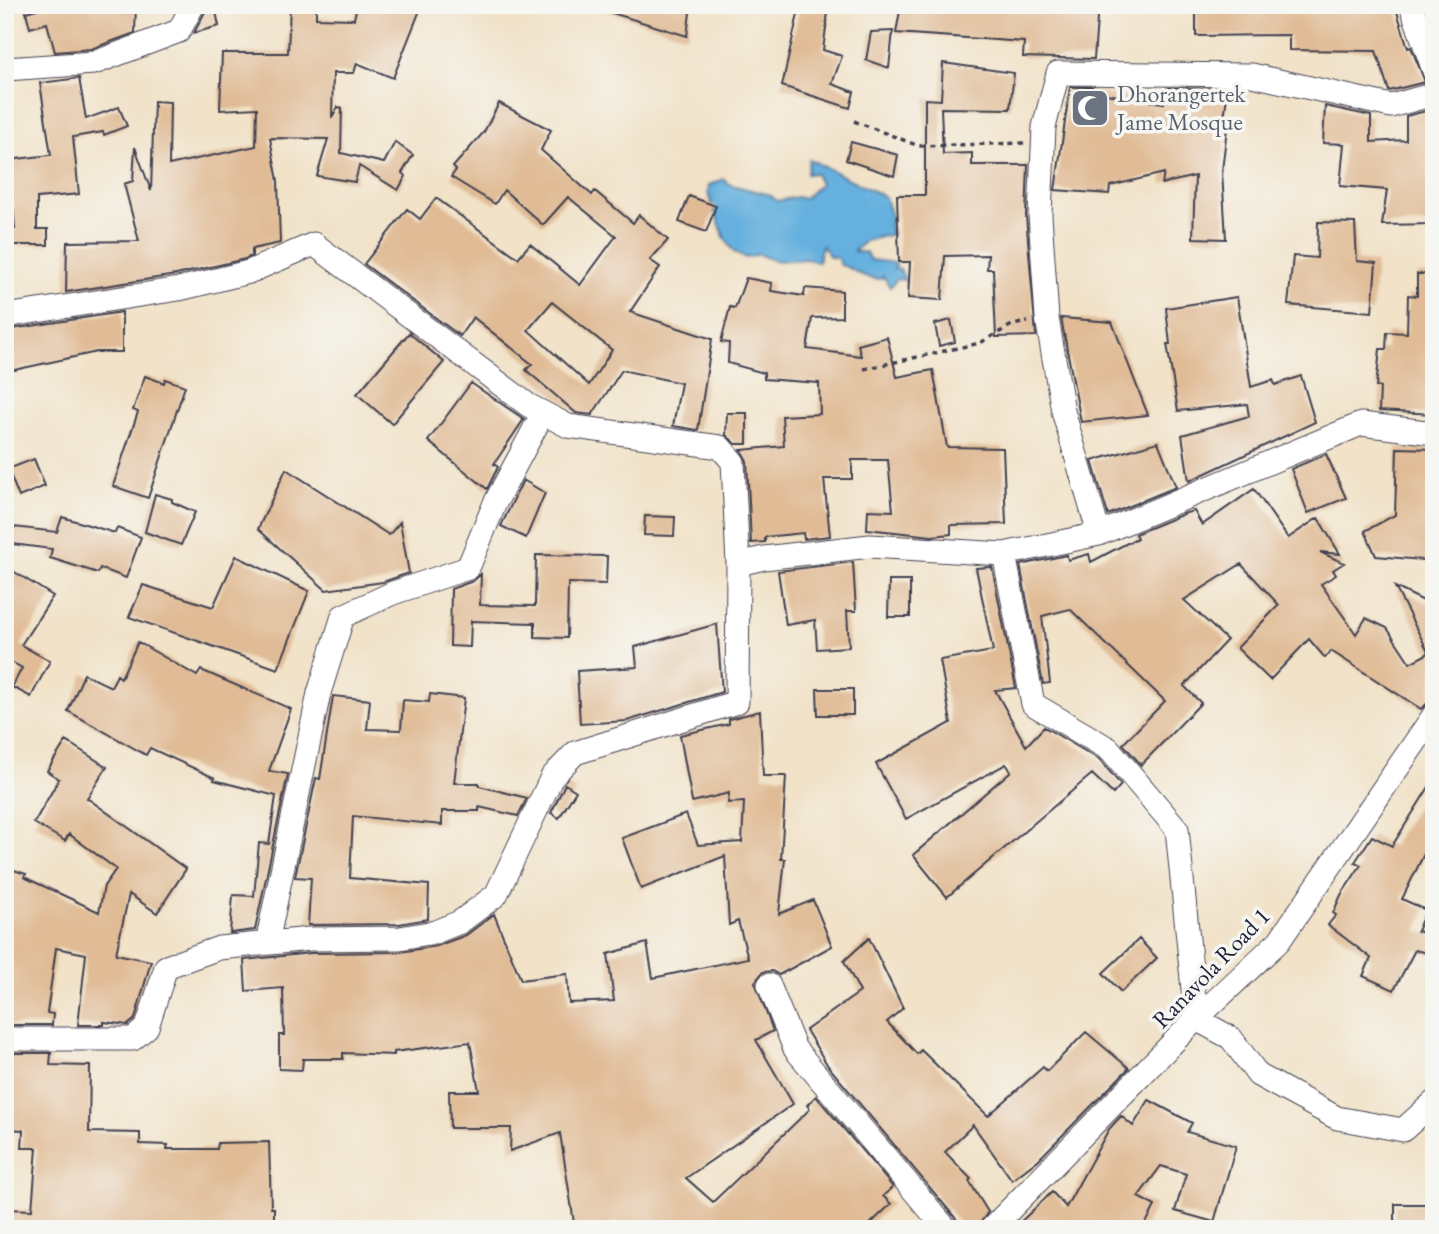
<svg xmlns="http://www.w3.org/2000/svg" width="1439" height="1234" font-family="'EB Garamond',serif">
<rect width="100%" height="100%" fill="#f6f6f2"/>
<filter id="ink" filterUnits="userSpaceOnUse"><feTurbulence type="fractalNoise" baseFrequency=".0143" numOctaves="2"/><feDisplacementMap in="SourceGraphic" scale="14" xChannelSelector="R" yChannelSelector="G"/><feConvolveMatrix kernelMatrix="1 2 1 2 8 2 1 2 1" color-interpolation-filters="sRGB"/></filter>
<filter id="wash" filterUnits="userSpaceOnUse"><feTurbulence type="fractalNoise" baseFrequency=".00686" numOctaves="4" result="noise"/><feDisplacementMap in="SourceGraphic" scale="28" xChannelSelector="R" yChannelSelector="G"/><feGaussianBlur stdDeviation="1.57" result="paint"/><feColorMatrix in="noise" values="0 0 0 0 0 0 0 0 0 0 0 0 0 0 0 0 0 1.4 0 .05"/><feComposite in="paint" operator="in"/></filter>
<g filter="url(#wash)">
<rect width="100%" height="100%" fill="#f1e2c8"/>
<path fill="#65b0de" stroke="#44698c" stroke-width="2" d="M809,159L885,197L892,221L889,225L892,234L865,241L854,251L866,253L870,260L897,263L894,269L900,270L905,280L897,279L890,287L883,276L881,279C856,278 857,268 840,265L838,258L830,257L822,245L818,262L807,259L775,261L758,254L746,258L734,252L725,239L708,193L709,185L724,179L728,184L770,195L777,201L797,197L804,199L820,184L815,173L807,174Z"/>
<g id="blocks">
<path fill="#e0bb95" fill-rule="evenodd" d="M51,5H136L135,33L91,49L55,52L47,23L30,28L26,12Z
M290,5H316V18L354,19L357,5H422L393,78L357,63L354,73H333L332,118L338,107L342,108L341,153L384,163L395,142L413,155L402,173L406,176L398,190L359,166L355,182L317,176L328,139L270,138L278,181L280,243L252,249V256L245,259L176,275L66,292L67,242L139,241L124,184L133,181L135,147L151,191L154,101L170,102L169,165L256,146L257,108L220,110L222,53H288Z
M599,5H691L687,36L599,9Z
M800,5H829L823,50L842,56L832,84L854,92L850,108L782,86Z
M901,5H1032L1064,9V5H1098L1094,59L1023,57L1024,42L896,33Z
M1196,5H1395L1408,48L1411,47L1425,82L1389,91L1376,51L1289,50V35L1196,36Z
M215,7L219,26L194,33L206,10Z
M893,31L889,68L866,60L871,32Z
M943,63L1014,73L1010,109L941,108L943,154L972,153V165H1028L1026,216L1036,336L996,337L993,269H987L988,255L945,256L942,300L908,298L910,262H899L897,195H925V99L941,100Z
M79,78L86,119L119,107L127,126L104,135L103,132L73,137L79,194L37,198V229H48V245H12L13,229H15L9,160L51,155L40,83Z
M1070,87H1092V92L1164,103L1166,88L1228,89L1224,118L1228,119L1222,171L1226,239L1193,238L1195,176L1162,184L1164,173L1110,186L1109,194L1055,190Z
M499,103L551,130L541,150L592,195L595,191L633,223L639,215L668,240L650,260L660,267L630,312L712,339L698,430L673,426L681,383L622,370L592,415L576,413L526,370L532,364L473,317L460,336L364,264L407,209L420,219L436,198L518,258L530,244L580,285L616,236L568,197L543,225L504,190L495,204L451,177L456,170L453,167L484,132ZM552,302L612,350L589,385L528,330Z
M1325,106L1371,116V142L1406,140V116L1430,110L1431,141H1434V224L1382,225L1387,190L1340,186L1344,144L1323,143Z
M851,142L898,155L894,176L846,160Z
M689,196L716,206L706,232L679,222Z
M1318,222L1355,223L1357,261L1376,263L1372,312L1288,305L1293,256L1317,258Z
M1417,274H1434V414L1379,411L1380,387H1376L1380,349H1386L1387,332L1407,333L1408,295L1417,296Z
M746,278L772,283L771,291L804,296L805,288L842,291V317L812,318L807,349L861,356L858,345L887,337L897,377L933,370L947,447L1003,448L1006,524L951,525V534L932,536L867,529L868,510L893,511L888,460H852V479H824L830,536L804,539L803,533L765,537V542L751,543L747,461L741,450L784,446L782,416L820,414L819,383L764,379V373L728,363L729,343L721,342L730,307L735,308Z
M1237,297L1251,387L1273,380L1275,385L1301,376L1315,422L1189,481L1182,435L1249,416L1247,404L1178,411L1167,344H1170L1166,308Z
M122,312V352H97L5,372V330Z
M1061,318L1112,322L1148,415L1081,422Z
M951,320L955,342L939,346L935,324Z
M409,333L444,362L392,424L357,394Z
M145,376L164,383L165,379L185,386L148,498L113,486L138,412L133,410Z
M471,383L524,419L494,464L498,467L487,489L428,441Z
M727,413H747V444H736L726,435Z
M1158,442L1176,487L1108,515L1092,461Z
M1397,448L1434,449V561L1376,556L1365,531L1395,515Z
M1326,454L1346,498L1308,513L1291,469Z
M34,459L45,486L19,497L8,469Z
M286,469L389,535L400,522L409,573L383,582L326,590L258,529Z
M523,480L545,493L526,538L501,526Z
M1254,489L1288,538L1318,518L1340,554L1320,552L1344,563L1333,570L1336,575L1321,584L1356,634L1366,618L1387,628L1410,663L1429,653L1395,587L1434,606V672L1429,702L1421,709L1331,651L1325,658L1309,639L1270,680L1237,648L1279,605L1241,564L1184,600L1227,640L1184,686L1201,703L1141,765L1123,744L1165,701L1070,609L1042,616L1050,683L1043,684L1020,565L1067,555L1068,560L1089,554L1091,562L1137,538L1135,534L1186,513L1194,511L1202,525Z
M155,494L172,499V502L195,512L181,545L145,532Z
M645,516L675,517L674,536L644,535Z
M62,517L115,533L117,528L141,537L126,578L100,568L98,573L50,558L52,549L5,543V526L57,532Z
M536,555L607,556L606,584L568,583L567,638L535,637V623L471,621L470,647L450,646L451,589L473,581L481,574L480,605L535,606Z
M236,556L309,591L278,669L129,617L143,585L213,607Z
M853,562L856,611H847L849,647L817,649L815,620L786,625L778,571Z
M5,566L53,596L21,645L50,661L31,697L12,687L22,668L10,661L5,669Z
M992,567L1016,688L995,690L1026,746L1044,727L1100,760L1121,785L1113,794L1092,774L947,897L913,855L1011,771L1006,764L906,819L876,764L951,723L940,660L993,651L976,568Z
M889,581H910V617H888Z
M717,624L722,692L627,721L580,724L577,671L637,667L635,647Z
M138,642L197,676L201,670L291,709L269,771L288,774L255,930L230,933L233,895L254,896L259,843L269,844L276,796L214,780L215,778L150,748L146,755L68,711L84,674L111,687L117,675L121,678Z
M817,689H853V715H818Z
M430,694L464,698L454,783H479V786L527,798L518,816L479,807V811H442V825L353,816L350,878L429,885L428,919L399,924L308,925L311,878L295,877L316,778L320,779L333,696L370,700L367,729L401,730L403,700L429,702Z
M760,711L763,776H786L781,859H785L779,914L813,900L832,946L779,975L772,971L763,972L755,982L773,1031L756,1040L793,1104L686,1178L713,1202L810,1109L807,1105L816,1096L893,1187L883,1196L891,1204L865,1229H621L616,1221L606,1229H575L560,1133L510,1151L511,1128H450L449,1091H479L470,1042L394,1052V1055L343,1053V1059H303L302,1070L279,1069V1035H284L283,988L246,991L244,960L311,953L400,952L437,946L466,935L494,914L521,980L567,974L569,1003L614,1001L608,954L647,943L653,978L748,958L738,921L729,925L725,856L641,889L622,838L686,814L698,845L742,842L744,802L728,803L729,793L692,802L680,735L729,724V719Z
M66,741L107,767L87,798L186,869L157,913L129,894L116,954L151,961L135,1019L128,1025L104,1022V1025H78L86,954L56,948L47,1013L53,1014L52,1025H5V981L12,939L5,938V867L26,874L24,877L99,912L104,886L116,869L69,834L65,841L34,823L59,779L47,771Z
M1434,779V852L1427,848L1402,899L1426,910L1417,931L1434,936V955L1415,950L1394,990L1363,976L1371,958L1328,925L1336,915L1333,913L1341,895L1361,865L1355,862L1372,836L1392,846Z
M565,784L576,791L559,818L551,813Z
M869,938L903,1008L887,1022L917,1054L921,1050L988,1116L1043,1067L1047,1071L1086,1032L1129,1068L1038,1160L1012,1180L973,1125L945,1152L971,1179L969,1181L988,1212L976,1229H960L957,1220L828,1066L806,1030L860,992L844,961Z
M1139,939L1157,958L1121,992L1103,973Z
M5,1053H51L50,1065L90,1066L89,1132L140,1133V1144L168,1145L167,1149H217L218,1143L269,1142L271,1208H274V1229H5V1209L32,1210L37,1148H22L23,1130L5,1129Z
M1149,1100L1192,1123L1187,1132L1236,1146L1214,1222L1175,1211L1186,1174L1161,1166L1138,1197L1155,1206L1143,1229H1013L1052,1192L1066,1207L1109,1129L1121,1116L1133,1126Z
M1395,1204H1431L1430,1229H1395Z"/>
</g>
</g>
<g filter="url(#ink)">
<use href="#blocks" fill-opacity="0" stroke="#413f50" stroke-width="2"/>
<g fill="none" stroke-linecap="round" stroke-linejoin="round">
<g stroke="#413f50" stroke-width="25">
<path id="street" d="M1411,5L1434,71
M5,69L94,63L179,31L193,5
M5,316L179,289L249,272L314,244L528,405L568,426L720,447L733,462L738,564
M1099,534L1063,411L1047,318L1040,215L1044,127L1058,73L1252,75L1391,106L1434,94
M1004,554L1033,704L1109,749L1177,829L1196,1019L1231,1038L1258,1075L1337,1118L1403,1130L1434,1102
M267,943L319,693L343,616L393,593L468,568L495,503L543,413
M769,985L795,1049L946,1229
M5,1039H133L147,1027L166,967L219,948L310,939L400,938L435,932L460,922L496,895L552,777L575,753L737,702L738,564L764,558L870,546L1004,554L1099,534L1361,424L1434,433
M991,1229L1196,1019L1279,941L1434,715"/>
</g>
<path stroke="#413f50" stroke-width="3.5" stroke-dasharray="5 5" stroke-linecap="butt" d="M854,121L919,146L1024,143
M864,369L980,343L1012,325L1028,322"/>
<use href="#street" stroke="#fff" stroke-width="23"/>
</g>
</g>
<defs>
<g id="mosque-square" transform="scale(2.0125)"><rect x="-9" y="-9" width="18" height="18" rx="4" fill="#6b7280" stroke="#f6f6f2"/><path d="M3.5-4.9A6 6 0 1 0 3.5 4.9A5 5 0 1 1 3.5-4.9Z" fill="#fff"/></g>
</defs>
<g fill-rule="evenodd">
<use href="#mosque-square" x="1090" y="108"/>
</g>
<g text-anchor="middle" stroke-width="7" stroke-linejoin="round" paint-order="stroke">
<g font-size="24" fill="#5b616d" stroke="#f6f6f2" text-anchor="start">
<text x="1117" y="102">Dhorangertek<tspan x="1117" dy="28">Jame Mosque</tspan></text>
</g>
<g font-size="24" fill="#22223b" stroke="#f6f6f2">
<text transform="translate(1211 968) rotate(-46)" y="8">Ranavola Road 1</text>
</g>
</g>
<rect width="1439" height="1234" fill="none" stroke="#f6f6f2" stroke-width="28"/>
</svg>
